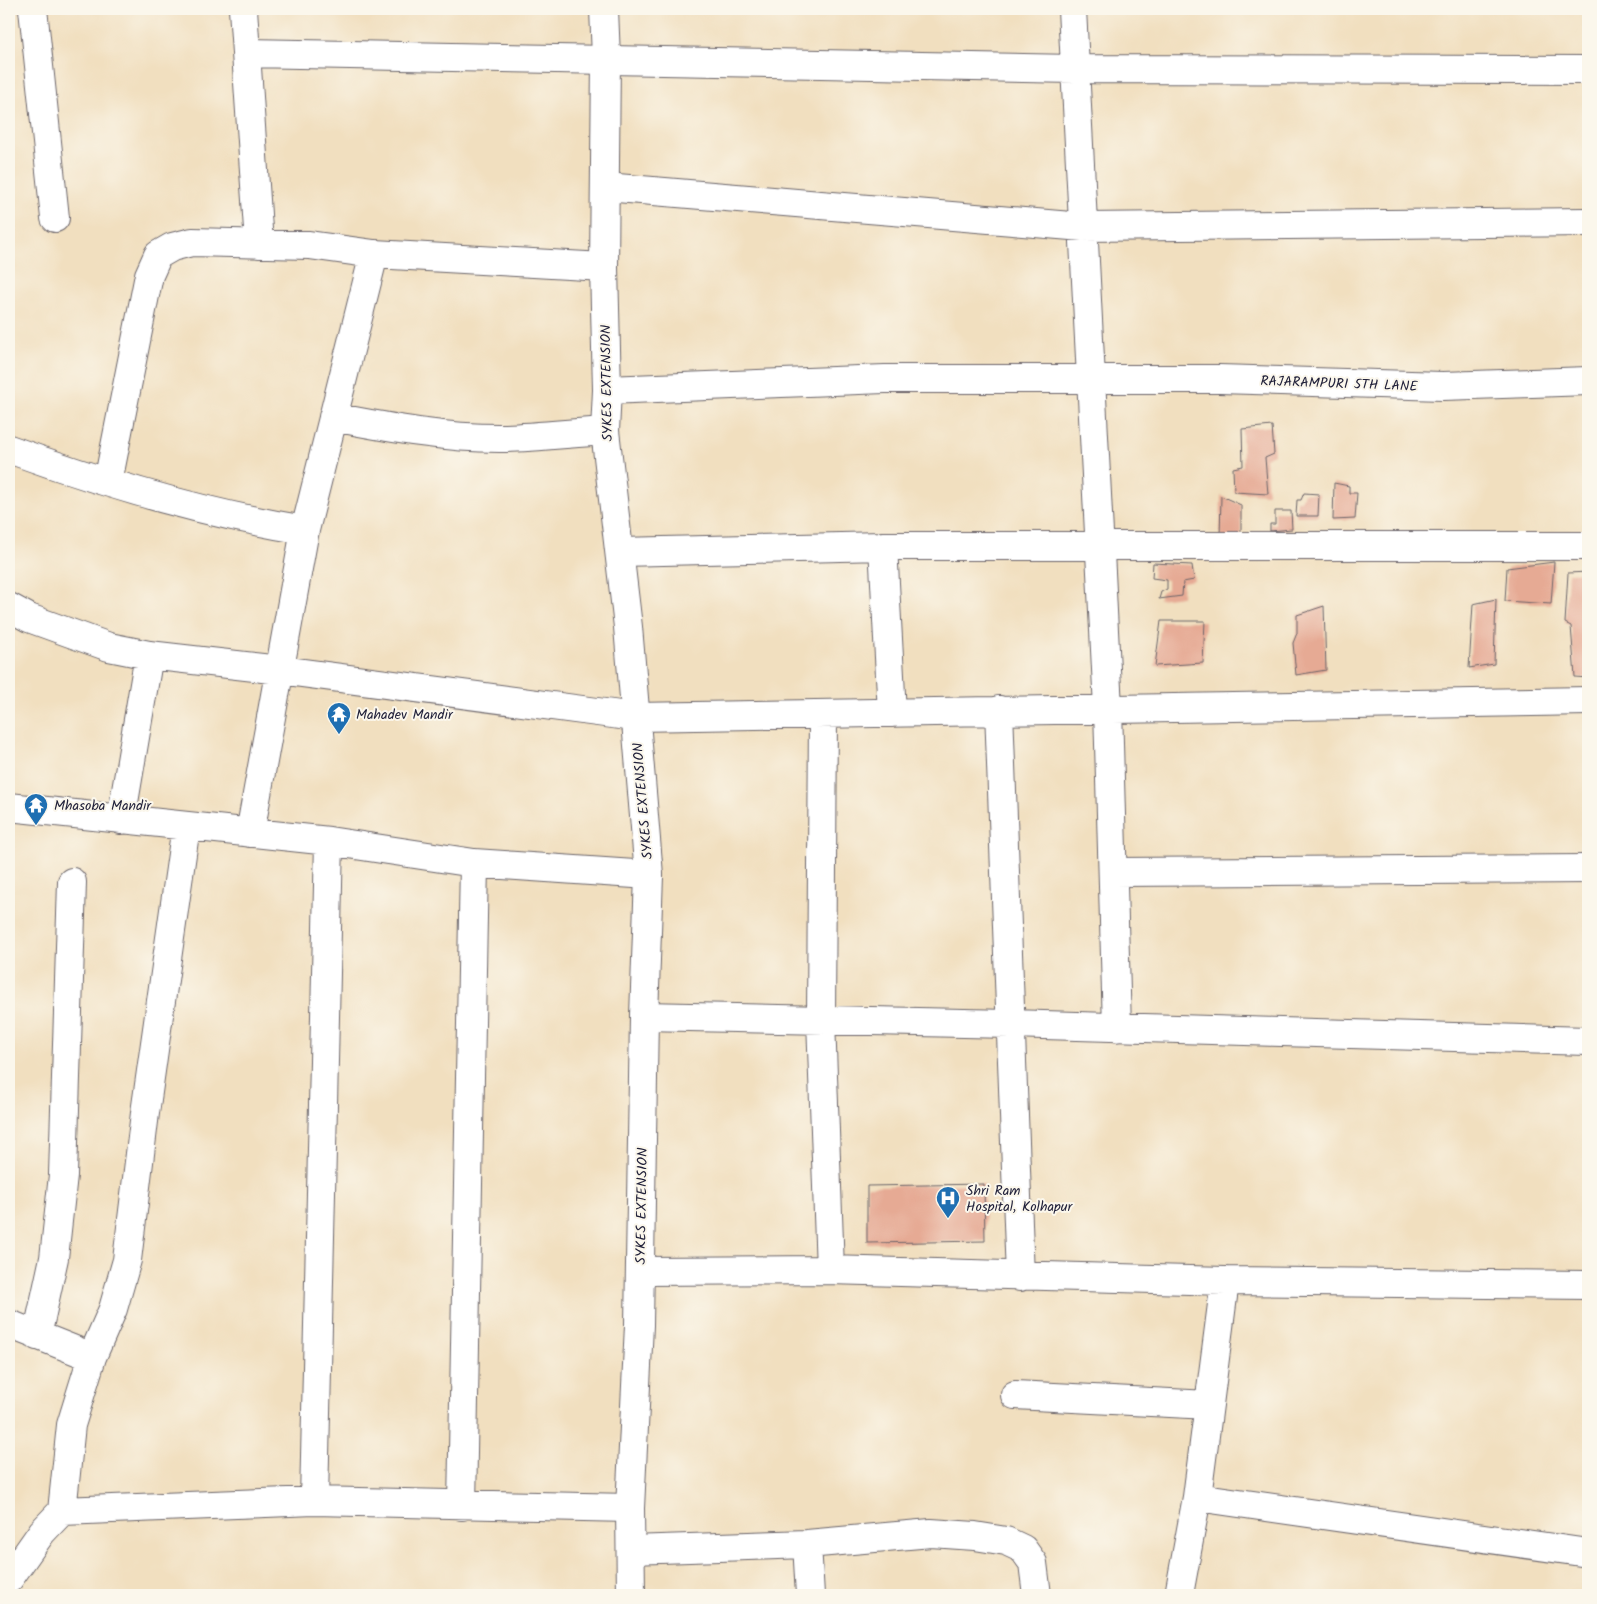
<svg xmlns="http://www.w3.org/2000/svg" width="1597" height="1604" font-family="Kalam,sans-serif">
<rect width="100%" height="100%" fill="#fbf7ec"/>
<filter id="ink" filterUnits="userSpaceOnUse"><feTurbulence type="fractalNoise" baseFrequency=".02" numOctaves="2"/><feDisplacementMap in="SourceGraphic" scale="10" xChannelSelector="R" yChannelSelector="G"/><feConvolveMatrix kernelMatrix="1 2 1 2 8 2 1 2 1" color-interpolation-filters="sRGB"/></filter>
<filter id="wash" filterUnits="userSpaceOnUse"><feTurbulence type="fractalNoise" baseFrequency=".0096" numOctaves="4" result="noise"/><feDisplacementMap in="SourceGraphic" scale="20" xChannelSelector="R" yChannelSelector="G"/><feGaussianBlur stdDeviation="1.12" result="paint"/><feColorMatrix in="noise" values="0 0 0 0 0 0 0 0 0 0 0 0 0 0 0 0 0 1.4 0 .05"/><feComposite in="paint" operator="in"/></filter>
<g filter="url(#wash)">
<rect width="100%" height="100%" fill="#f1dfbf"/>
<g id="blocks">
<path fill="#e6aa94" d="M1272,426L1274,454L1265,458L1268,494L1234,492L1233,468L1243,466L1242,429Z
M1334,483L1349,486V493H1357L1355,519L1333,520Z
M1304,493L1319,494L1318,516H1296L1297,500H1301Z
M1221,496L1241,505V539L1220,538Z
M1275,511H1291L1292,529L1270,531V524H1275Z
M1554,562L1551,604L1505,601L1507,568Z
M1153,563L1192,565L1194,580L1183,582L1182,596L1159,599L1161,592L1167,589V580L1152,578Z
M1588,572V678L1575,677L1571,626L1565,623L1568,573Z
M1496,599L1494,664L1469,668L1473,604Z
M1324,606L1326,670L1296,675L1293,643L1297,633V615Z
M1161,621H1205L1203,663L1155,666Z
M984,1184L985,1241L867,1243V1186Z"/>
</g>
</g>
<g filter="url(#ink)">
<use href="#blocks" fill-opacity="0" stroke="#6a6469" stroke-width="1"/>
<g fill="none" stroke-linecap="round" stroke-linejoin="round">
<g stroke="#6a6469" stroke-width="30">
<path id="minor" d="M33,9L55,218
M243,9L246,53L1075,69L1588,70
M1072,9L1108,708L1117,1028
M246,53L259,244
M605,187L1083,227L1588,222
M607,390L885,379H1219L1443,386L1588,381
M333,417C390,428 448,439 506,438C539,437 572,433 605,431
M9,449C105,484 205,514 305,530
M108,482L149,275L158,255L172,247L192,242L309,245L374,254L604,267
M883,546L892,713
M620,552L883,546H1588
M9,607L29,618L109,647L149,655L280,670L635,717L1588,701
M999,710L1020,1277
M823,714L821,1020L830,1270
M9,807L329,841L474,863L649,875
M121,820L149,655
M250,833L305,530L374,254
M1113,872L1588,869
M644,1016L1010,1024L1588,1041
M640,1271L830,1270L1225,1281L1588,1285
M9,1324L92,1357
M37,1336L54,1258L63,1175L72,882
M1015,1395L1209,1405
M1197,1497L1588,1553
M314,1501L329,841
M462,1506L474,863
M62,1511L71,1425L92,1357L113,1309L127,1260L145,1113L186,826
M807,1544L810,1595
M631,1550L807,1544L931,1533L975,1536L1006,1541L1023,1549L1033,1563L1037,1595
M9,1579L42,1532L62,1511L314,1501L630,1508
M1180,1589L1197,1497L1225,1281"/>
</g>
<g stroke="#6a6469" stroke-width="30">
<path id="tertiary" d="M604,9L606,58L604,267L607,390L605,431L628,627L649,875L644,1016L639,1325L630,1508L631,1595"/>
</g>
<use href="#minor" stroke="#fff" stroke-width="28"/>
<use href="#tertiary" stroke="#fff" stroke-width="28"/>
</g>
</g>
<defs>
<g id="temple-pin" transform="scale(1.25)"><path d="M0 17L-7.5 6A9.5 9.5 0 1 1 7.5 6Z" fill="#1f6fb2" stroke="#fbf7ec"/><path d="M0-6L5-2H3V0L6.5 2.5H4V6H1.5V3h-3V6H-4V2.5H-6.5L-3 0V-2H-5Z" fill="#fff"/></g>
<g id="hospital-pin" transform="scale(1.25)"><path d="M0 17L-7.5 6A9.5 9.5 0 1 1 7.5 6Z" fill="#1f6fb2" stroke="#fbf7ec"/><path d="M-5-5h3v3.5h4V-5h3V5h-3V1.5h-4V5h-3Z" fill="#fff"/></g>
</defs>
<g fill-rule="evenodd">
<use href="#temple-pin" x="339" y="714"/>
<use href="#temple-pin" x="36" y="805"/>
<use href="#hospital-pin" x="948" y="1198"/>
</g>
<g text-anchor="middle" stroke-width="4" stroke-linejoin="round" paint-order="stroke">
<g font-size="14" fill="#22223b" stroke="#fbf7ec">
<text transform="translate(606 383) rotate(-91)" y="5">SYKES EXTENSION</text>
<text transform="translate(1339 383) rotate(2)" y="5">RAJARAMPURI 5TH LANE</text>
<text transform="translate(642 801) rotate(-95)" y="5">SYKES EXTENSION</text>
<text transform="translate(641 1206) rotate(-89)" y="5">SYKES EXTENSION</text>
</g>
<g font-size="14" fill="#22223b" stroke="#fbf7ec" text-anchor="start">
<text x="356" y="719">Mahadev Mandir</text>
<text x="54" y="810">Mhasoba Mandir</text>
<text x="966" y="1195">Shri Ram<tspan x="966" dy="16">Hospital, Kolhapur</tspan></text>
</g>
</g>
<rect width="1597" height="1604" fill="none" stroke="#fbf7ec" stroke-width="30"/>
</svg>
